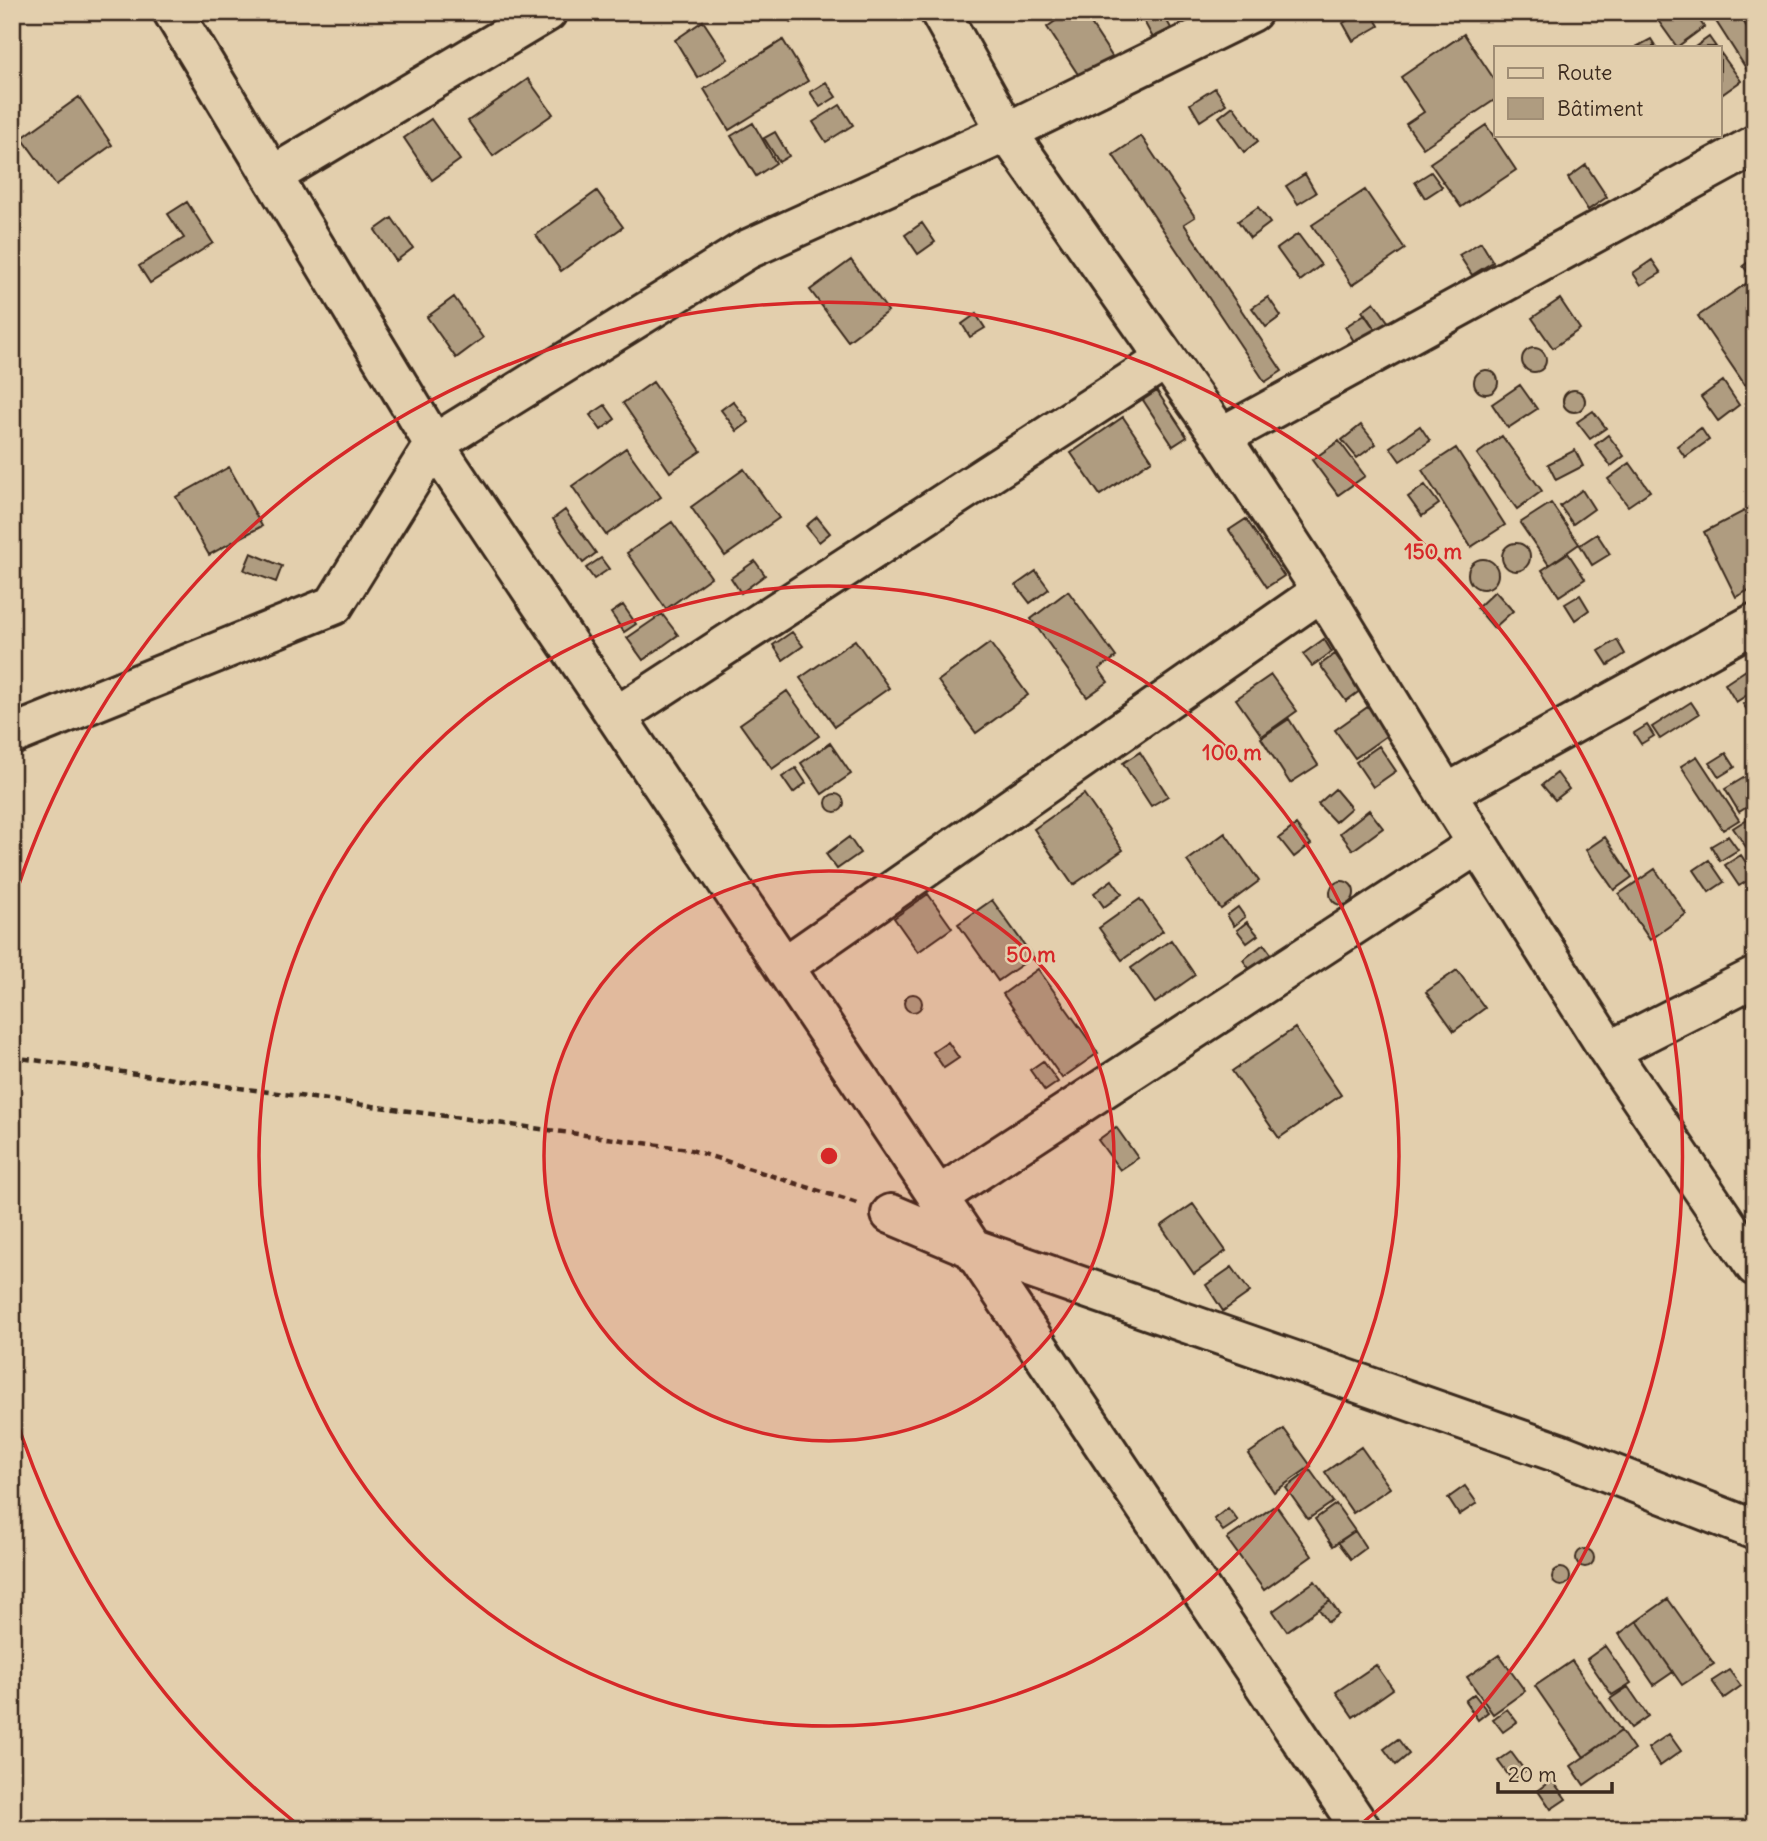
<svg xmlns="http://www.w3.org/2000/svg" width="1767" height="1841" font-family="Delius,sans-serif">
<rect width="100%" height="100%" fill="#e3cfad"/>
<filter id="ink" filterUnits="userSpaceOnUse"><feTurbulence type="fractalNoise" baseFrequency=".0143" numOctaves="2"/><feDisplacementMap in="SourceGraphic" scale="14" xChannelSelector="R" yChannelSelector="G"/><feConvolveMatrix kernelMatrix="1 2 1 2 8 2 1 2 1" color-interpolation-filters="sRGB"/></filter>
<g filter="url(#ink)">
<path fill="#af9c80" stroke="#3b2a1e" stroke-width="2" d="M784,12H809L791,23Z
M1068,12H1083L1117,64L1085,85L1047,27Z
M1139,12H1162L1171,28L1153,38Z
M1362,12H1371L1379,26L1353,41L1343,23Z
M1652,12H1694L1704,27L1677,47Z
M1710,12H1737L1755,39V73L1751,76Z
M703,21L728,59L698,78L675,40Z
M1464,34L1496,82V99L1423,148L1406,124L1424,112L1401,77Z
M1709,37L1716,47H1695Z
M1651,39L1656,47H1636Z
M783,40L808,81L729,130L704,89Z
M1720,52L1741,81L1720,96Z
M528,79L553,114L493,156L468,121Z
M826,82L836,97L820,107L810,92Z
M1215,88L1226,104L1200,121L1190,104Z
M79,97L112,145L56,185L22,138Z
M840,105L853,125L826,142L813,122Z
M1233,106L1258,141L1244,152L1219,117Z
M431,119L460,160L432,180L404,138Z
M753,123L776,163L756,176L731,136Z
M1486,125L1516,170L1461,207L1430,163Z
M775,132L789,156L779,162L764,138Z
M1141,136L1195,217L1184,224L1282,371L1265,382L1113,155Z
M1586,165L1607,197L1588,210L1568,178Z
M1431,172L1442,187L1425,198L1415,182Z
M1305,174L1316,193L1298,204L1286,186Z
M1365,190L1405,249L1352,285L1312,225Z
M597,191L623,227L561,271L536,235Z
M187,202L213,243L150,283L139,266L184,238L168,214Z
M1258,207L1270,223L1250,238L1238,221Z
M392,218L413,248L396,261L375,230Z
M922,223L935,242L918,254L905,235Z
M1298,234L1321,265L1300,281L1277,249Z
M1481,242L1493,262L1472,275L1459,255Z
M1755,257V378L1745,385L1698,316L1753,279L1743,266Z
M851,260L888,311L848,341L810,290Z
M1652,260L1661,273L1641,285L1633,273Z
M454,297L483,338L456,358L427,317Z
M1268,297L1281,316L1266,327L1252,308Z
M1560,299L1580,329L1553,348L1532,318Z
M1374,302L1389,323L1376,331L1362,311Z
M976,314L985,328L970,337L962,324Z
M1365,314L1377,332L1357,346L1345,327Z
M1522 360a12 12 0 1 1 24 0a12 12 0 1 1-24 0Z
M1474 382a12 12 0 1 1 24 0a12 12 0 1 1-24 0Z
M1723,381L1739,405L1718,421L1701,397Z
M653,382L701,451L670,472L623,403Z
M1520,385L1537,409L1508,428L1492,404Z
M1563 401a11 11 0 1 1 22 0a11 11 0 1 1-22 0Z
M1157,391L1187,437L1173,446L1143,400Z
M733,401L749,422L737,431L721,410Z
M605,405L615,419L601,430L590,415Z
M1593,411L1606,428L1590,439L1577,422Z
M1123,417L1152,460L1100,495L1071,453Z
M1361,425L1376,444L1357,458L1342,440Z
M1420,426L1430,441L1400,461L1390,447Z
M1701,428L1709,440L1685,457L1677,446Z
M1608,435L1624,456L1611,466L1595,445Z
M1502,436L1542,491L1517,509L1477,454Z
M1339,441L1365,476L1338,495L1312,460Z
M626,448L661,497L606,535L572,486Z
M1456,448L1505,525L1471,547L1422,470Z
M1575,450L1583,466L1556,480L1548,464Z
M1630,463L1650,491L1628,506L1608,479Z
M229,467L262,526L209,555L176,497Z
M744,469L779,518L725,556L691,507Z
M1425,485L1439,504L1422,516L1408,497Z
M1582,490L1594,509L1573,524L1560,506Z
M1551,503L1579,544L1549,565L1520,523Z
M565,510L596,553L583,563L553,519Z
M1744,511L1755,533V587L1736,597L1704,532Z
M817,517L830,533L819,542L806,526Z
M1246,519L1284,576L1267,587L1229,530Z
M672,522L711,577L666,609L627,553Z
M1597,534L1610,554L1592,565L1580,545Z
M1502 557a14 14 0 1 1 28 0a14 14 0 1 1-28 0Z
M251,553L282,566L276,582L244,570Z
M1568,553L1585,579L1559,596L1542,570Z
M601,558L609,569L594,579L586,568Z
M1468 574a15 15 0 1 1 30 0a15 15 0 1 1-30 0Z
M755,561L765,575L741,593L731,578Z
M1036,571L1049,589L1030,603L1016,585Z
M1068,591L1116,657L1099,669L1108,682L1087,697L1031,619Z
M1495,591L1513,611L1494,628L1477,608Z
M1580,595L1589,610L1575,620L1565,604Z
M623,605L636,624L624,632L611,613Z
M662,614L678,635L643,660L627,638Z
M792,632L803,646L783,660L773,645Z
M1324,639L1332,652L1312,666L1303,654Z
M855,640L889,688L835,726L800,678Z
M1617,640L1625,654L1608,665L1599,651Z
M990,643L1028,695L976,733L938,681Z
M1335,654L1361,690L1346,701L1320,665Z
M1755,664V690L1736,702L1725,684Z
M1271,675L1297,711L1262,736L1236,699Z
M787,691L819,736L772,769L740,724Z
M1755,696V719L1754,720L1743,704Z
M1691,702L1699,714L1660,739L1652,727Z
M1369,706L1389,734L1355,758L1335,730Z
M1289,719L1318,765L1290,783L1261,738Z
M1647,725L1654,736L1641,744L1634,733Z
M830,743L851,774L822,794L801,763Z
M1379,746L1396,771L1373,787L1356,762Z
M1140,752L1168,796L1151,806L1123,763Z
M1726,753L1735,767L1719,777L1710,763Z
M1697,756L1739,820L1723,830L1681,766Z
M796,768L806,783L793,793L782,777Z
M1557,773L1569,789L1555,800L1542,785Z
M1745,777L1755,793V802L1739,812L1725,789Z
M1335,789L1351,808L1335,822L1318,804Z
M826 803a9 9 0 1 1 18 0a9 9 0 1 1-18 0Z
M1084,794L1123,850L1073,885L1034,829Z
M1369,810L1383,828L1353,850L1340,833Z
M1755,814V860L1733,828Z
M1296,825L1311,844L1294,857L1279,838Z
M1225,833L1259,881L1221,909L1187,861Z
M1728,836L1738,850L1720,861L1711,846Z
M849,837L860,853L837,869L826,854Z
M1605,837L1632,877L1614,890L1586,850Z
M1741,855L1755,876L1739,886L1725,865Z
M1709,860L1724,882L1709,892L1694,870Z
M1655,869L1686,914L1650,940L1619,894Z
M1112,880L1122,894L1104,907L1094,893Z
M1330 893a12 12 0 1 1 24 0a12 12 0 1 1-24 0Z
M928,894L952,928L918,952L894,918Z
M1140,899L1163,931L1122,960L1099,928Z
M992,900L1033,957L998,981L958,924Z
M1238,907L1245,917L1234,926L1227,915Z
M1247,922L1258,935L1247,943L1237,930Z
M1171,940L1195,975L1155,1003L1131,968Z
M1264,944L1272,955L1251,971L1243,960Z
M1038,969L1098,1053L1062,1078L1003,994Z
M1457,970L1485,1008L1454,1031L1426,992Z
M904 1003a9 9 0 1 1 18 0a9 9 0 1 1-18 0Z
M1295,1028L1341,1095L1279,1138L1232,1071Z
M948,1042L959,1058L944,1068L933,1052Z
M1043,1061L1058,1082L1045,1091L1030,1070Z
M1116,1127L1138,1158L1120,1170L1098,1140Z
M1193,1204L1226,1251L1194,1274L1161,1226Z
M1232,1267L1250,1292L1223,1311L1206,1285Z
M1284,1429L1311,1466L1274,1492L1248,1454Z
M1361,1447L1390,1488L1353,1513L1325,1472Z
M1310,1470L1333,1502L1308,1519L1286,1488Z
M1465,1486L1477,1503L1459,1515L1448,1498Z
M1336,1504L1355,1531L1333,1546L1315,1519Z
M1276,1505L1312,1556L1264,1590L1227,1539Z
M1228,1508L1238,1521L1223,1531L1214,1519Z
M1355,1531L1366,1548L1351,1559L1338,1542Z
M1576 1558a9 9 0 1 1 18 0a9 9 0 1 1-18 0Z
M1552 1577a9 9 0 1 1 18 0a9 9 0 1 1-18 0Z
M1315,1581L1330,1601L1287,1631L1273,1611Z
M1668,1599L1714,1664L1682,1685L1637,1621Z
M1330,1601L1339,1614L1328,1622L1319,1609Z
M1637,1621L1673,1672L1654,1685L1619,1634Z
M1605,1646L1631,1683L1612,1695L1587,1659Z
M1499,1655L1525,1691L1493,1714L1467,1677Z
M1572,1661L1621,1731L1584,1757L1535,1686Z
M1376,1665L1393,1689L1353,1717L1336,1692Z
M1729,1670L1741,1686L1724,1698L1712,1681Z
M1628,1687L1648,1716L1631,1728L1610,1699Z
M1474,1694L1488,1712L1478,1720L1465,1701Z
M1507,1709L1517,1722L1503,1732L1493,1719Z
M1621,1731L1634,1750L1584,1785L1571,1766Z
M1669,1734L1681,1751L1660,1766L1648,1748Z
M1398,1739L1409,1754L1396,1765L1384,1749Z
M1511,1752L1525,1771L1512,1780L1498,1761Z
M1552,1780L1566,1799L1551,1809L1538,1790Z"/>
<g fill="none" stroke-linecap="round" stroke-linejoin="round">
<g stroke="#3b2a1e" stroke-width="44">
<path id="minor" d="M173,12L434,444L1361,1829
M940,12L1007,132L1221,437L1322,591L1446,794L1609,1051L1755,1266
M272,176L547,12
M1221,437L1755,145
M617,716L1166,359
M12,735L334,605L434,444L746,250L1007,132L1252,12
M1446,794L1755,623
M785,966L1322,591
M1609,1051L1755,977
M939,1196L1478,844
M891,1214L974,1249L1559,1453L1755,1530"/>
</g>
<path stroke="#3b2a1e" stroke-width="4.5" stroke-dasharray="7 5" stroke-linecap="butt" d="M12,1057L688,1149L857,1203"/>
<use href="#minor" stroke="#e3cfad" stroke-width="38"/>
</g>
</g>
<circle cx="829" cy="1156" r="285" fill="#d62828" fill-opacity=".12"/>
<g fill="none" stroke="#d62828" stroke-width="3.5">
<circle cx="829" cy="1156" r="285"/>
<circle cx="829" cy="1156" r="570"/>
<path d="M297 1824A854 854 0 0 1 12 1406M12 906A854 854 0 1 1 1361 1824"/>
</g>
<circle cx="829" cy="1156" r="10" fill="#d62828" stroke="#e3cfad" stroke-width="3.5"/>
<g font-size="21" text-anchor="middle" font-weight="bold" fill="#d62828" stroke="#e3cfad" stroke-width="5" stroke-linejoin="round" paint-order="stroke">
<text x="1433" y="559">150 m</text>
<text x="1232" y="760">100 m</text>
<text x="1031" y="962">50 m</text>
</g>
<rect width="1767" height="1841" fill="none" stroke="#e3cfad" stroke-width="42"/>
<rect x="21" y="21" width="1725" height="1799" fill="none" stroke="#3b2a1e" stroke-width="2.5" filter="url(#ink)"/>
<rect x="1494" y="46" width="228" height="91" fill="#e3cfad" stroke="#a08d74" stroke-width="2"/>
<rect x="1508" y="68" width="35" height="10" fill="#e3cfad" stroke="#a08d74" stroke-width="2"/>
<text x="1557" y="80" font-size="21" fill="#3b2a1e">Route</text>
<rect x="1508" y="98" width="35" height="21" fill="#af9c80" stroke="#a08d74" stroke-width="2"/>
<text x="1557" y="116" font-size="21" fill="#3b2a1e">Bâtiment</text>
<path d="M1498 1782v10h114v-10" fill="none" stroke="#3b2a1e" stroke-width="3.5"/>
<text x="1508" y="1782" font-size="21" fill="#3b2a1e" stroke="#e3cfad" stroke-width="5" paint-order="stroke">20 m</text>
</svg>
